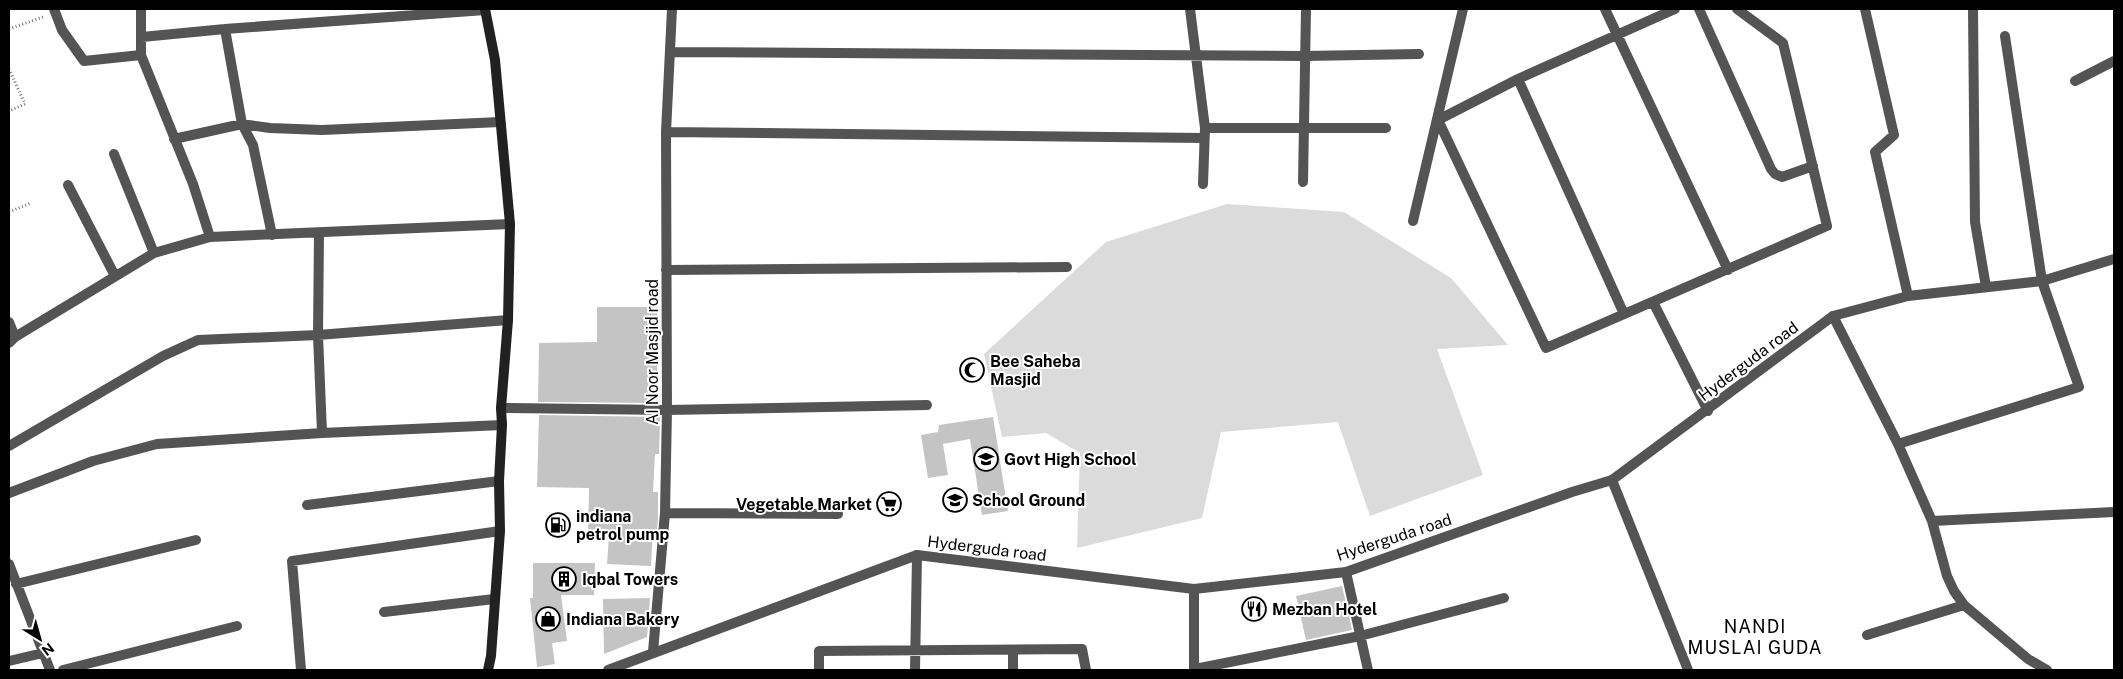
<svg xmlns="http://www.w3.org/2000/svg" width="2123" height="679" font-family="'Public Sans',sans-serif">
<rect width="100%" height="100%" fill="#fff"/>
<path fill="#dbdbdb" d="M1227,204L1344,212L1451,278L1508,345L1437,349L1483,475L1370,516L1338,422L1221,432L1202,518L1077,548L1080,453L1046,433L1002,437L984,354L1106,242Z"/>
<path fill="#c4c4c4" d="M597,307H657V403L538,402L539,343L597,342Z
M539,415L660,417L659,454H655L653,492H658V519L657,530L653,529L651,566L607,564L609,536H588L589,488L537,487Z
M993,417L1008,511L982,515L970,439L943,444L948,475L928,478L921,435L938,432L939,425Z
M533,563H595L594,595H561L567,641L552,643L555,664L537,667L530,598H533Z
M1342,586L1352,630L1306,640L1296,596Z
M650,598L647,637L604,654L603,599Z"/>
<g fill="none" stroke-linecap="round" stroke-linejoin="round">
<path stroke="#767676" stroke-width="3" stroke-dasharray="1 2.5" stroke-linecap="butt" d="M9,29L43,17
M9,69L25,104L9,111
M9,212L31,203"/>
<path stroke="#545454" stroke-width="10" d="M54,9L62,30L84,61L141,55
M141,9V55L193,184L210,237
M1190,9L1205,128L1203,184
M1605,9L1728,270
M1675,9L1518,79L1438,120L1546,348L1827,226L1783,43L1737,9
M1699,9L1771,169L1775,174L1782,177L1813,166
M1865,9L1894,135L1875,152L1908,296
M1973,9L1975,222L1986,287
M142,37L225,29
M670,52L1305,56L1419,54
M1518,79L1624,314
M2075,81L2114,61
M1205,128H1386
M666,132L1204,138
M174,139L242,124L270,128L322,130L500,122
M114,154L154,253
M1303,182L1306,9
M68,185L115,276
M1413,221L1463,9
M319,233L318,335L322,433
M272,235L253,145L242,124L225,29L485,10
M666,270L1067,267
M1653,302L1708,411
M1833,316L1898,444L1932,521L1947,576L1954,591L1964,605L2028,659L2047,670
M9,322L15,337
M9,343L15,337L154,253L210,237L510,224
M501,408L667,410L927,405
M1898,444L2079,387L2042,281L2005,36
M9,446L163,356L198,340L318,335L508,320
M1612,480L1688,670
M9,493L93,461L157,444L322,433L502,425
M307,505L499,481
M665,513L838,514
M1932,521L2114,512
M9,564L50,670
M1346,572L1368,670
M16,584L196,540
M384,612L494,599
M1867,635L1964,605
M653,652L665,513L667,410L666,132L672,9
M9,661L43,653
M1195,669L1360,636L1504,598
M63,670L237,626
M301,670L292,561L500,531
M819,670V651L1082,649L1086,670
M915,670L917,555
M1013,670V650
M1194,670V589"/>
<path stroke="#545454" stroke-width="10" d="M608,670L917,555L1194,589L1346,572L1572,492L1612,480L1833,316L1908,296L2042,281L2114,259"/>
<path stroke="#212121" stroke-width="10" d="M485,9L495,60L510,224L508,320L501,408L502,425L499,481L500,531L491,656L488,670"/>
</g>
<defs>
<g id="mosque-ring" transform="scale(1.25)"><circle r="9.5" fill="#fff" stroke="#000" stroke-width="1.5"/><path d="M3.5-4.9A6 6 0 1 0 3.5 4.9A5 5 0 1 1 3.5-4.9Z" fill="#000"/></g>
<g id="school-ring" transform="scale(1.25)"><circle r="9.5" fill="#fff" stroke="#000" stroke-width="1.5"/><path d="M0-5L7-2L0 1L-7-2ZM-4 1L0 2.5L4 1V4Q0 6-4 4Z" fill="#000"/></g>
<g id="supermarket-ring" transform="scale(1.25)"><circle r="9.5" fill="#fff" stroke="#000" stroke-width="1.5"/><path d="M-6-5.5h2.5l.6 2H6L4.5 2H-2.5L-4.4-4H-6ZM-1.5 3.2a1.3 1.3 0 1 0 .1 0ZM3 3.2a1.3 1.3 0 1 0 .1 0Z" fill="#000"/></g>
<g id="fuel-ring" transform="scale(1.25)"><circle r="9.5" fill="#fff" stroke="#000" stroke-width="1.5"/><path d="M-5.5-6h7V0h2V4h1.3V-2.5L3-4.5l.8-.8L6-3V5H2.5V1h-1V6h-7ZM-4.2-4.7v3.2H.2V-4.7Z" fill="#000"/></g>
<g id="building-ring" transform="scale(1.25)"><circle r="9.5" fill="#fff" stroke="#000" stroke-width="1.5"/><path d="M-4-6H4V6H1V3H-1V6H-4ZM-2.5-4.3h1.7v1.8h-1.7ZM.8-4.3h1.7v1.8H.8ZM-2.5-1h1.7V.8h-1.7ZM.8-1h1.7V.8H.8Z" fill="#000"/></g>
<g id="restaurant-ring" transform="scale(1.25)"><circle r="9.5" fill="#fff" stroke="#000" stroke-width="1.5"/><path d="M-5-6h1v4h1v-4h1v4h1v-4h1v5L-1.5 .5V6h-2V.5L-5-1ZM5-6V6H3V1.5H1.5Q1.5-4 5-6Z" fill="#000"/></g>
<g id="shop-ring" transform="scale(1.25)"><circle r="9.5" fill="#fff" stroke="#000" stroke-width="1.5"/><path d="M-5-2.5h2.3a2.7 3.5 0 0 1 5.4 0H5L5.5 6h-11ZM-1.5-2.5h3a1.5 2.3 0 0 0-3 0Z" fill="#000"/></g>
</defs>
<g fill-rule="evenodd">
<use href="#mosque-ring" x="972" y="370"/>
<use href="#school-ring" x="986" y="459"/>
<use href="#school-ring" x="955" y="500"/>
<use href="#supermarket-ring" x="889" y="504"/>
<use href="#fuel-ring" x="558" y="525"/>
<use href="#building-ring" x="564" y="579"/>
<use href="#restaurant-ring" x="1254" y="609"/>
<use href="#shop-ring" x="548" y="619"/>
</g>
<g text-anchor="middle" stroke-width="4" stroke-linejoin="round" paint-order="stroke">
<g font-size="16" fill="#000" stroke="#fff">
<text transform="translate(652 352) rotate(-90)" y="6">AI Noor Masjid road</text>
<text transform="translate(1748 361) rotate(-37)" y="6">Hyderguda road</text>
<text transform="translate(1394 537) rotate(-18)" y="6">Hyderguda road</text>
<text transform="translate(987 548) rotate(7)" y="6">Hyderguda road</text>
</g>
<g font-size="16" font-weight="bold" fill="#000" stroke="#fff" text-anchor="start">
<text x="990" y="367">Bee Saheba<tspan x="990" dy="18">Masjid</tspan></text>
<text x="1004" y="465">Govt High School</text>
<text x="972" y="506">School Ground</text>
<text x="872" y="510" text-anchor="end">Vegetable Market</text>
<text x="576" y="522">indiana<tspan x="576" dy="18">petrol pump</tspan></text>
<text x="582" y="585">Iqbal Towers</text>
<text x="1272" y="615">Mezban Hotel</text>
<text x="566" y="625">Indiana Bakery</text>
</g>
<g font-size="18" letter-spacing="1" fill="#000" stroke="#fff">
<text x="1755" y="633">NANDI<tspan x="1755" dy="21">MUSLAI GUDA</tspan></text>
</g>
</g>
<rect width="2123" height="679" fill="none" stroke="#000000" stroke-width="20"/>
<g transform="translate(40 639) rotate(143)" stroke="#ffffff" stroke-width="4" paint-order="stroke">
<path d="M0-4L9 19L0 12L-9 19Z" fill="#000000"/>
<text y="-8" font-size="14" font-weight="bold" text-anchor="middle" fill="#000000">N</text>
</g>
</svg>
